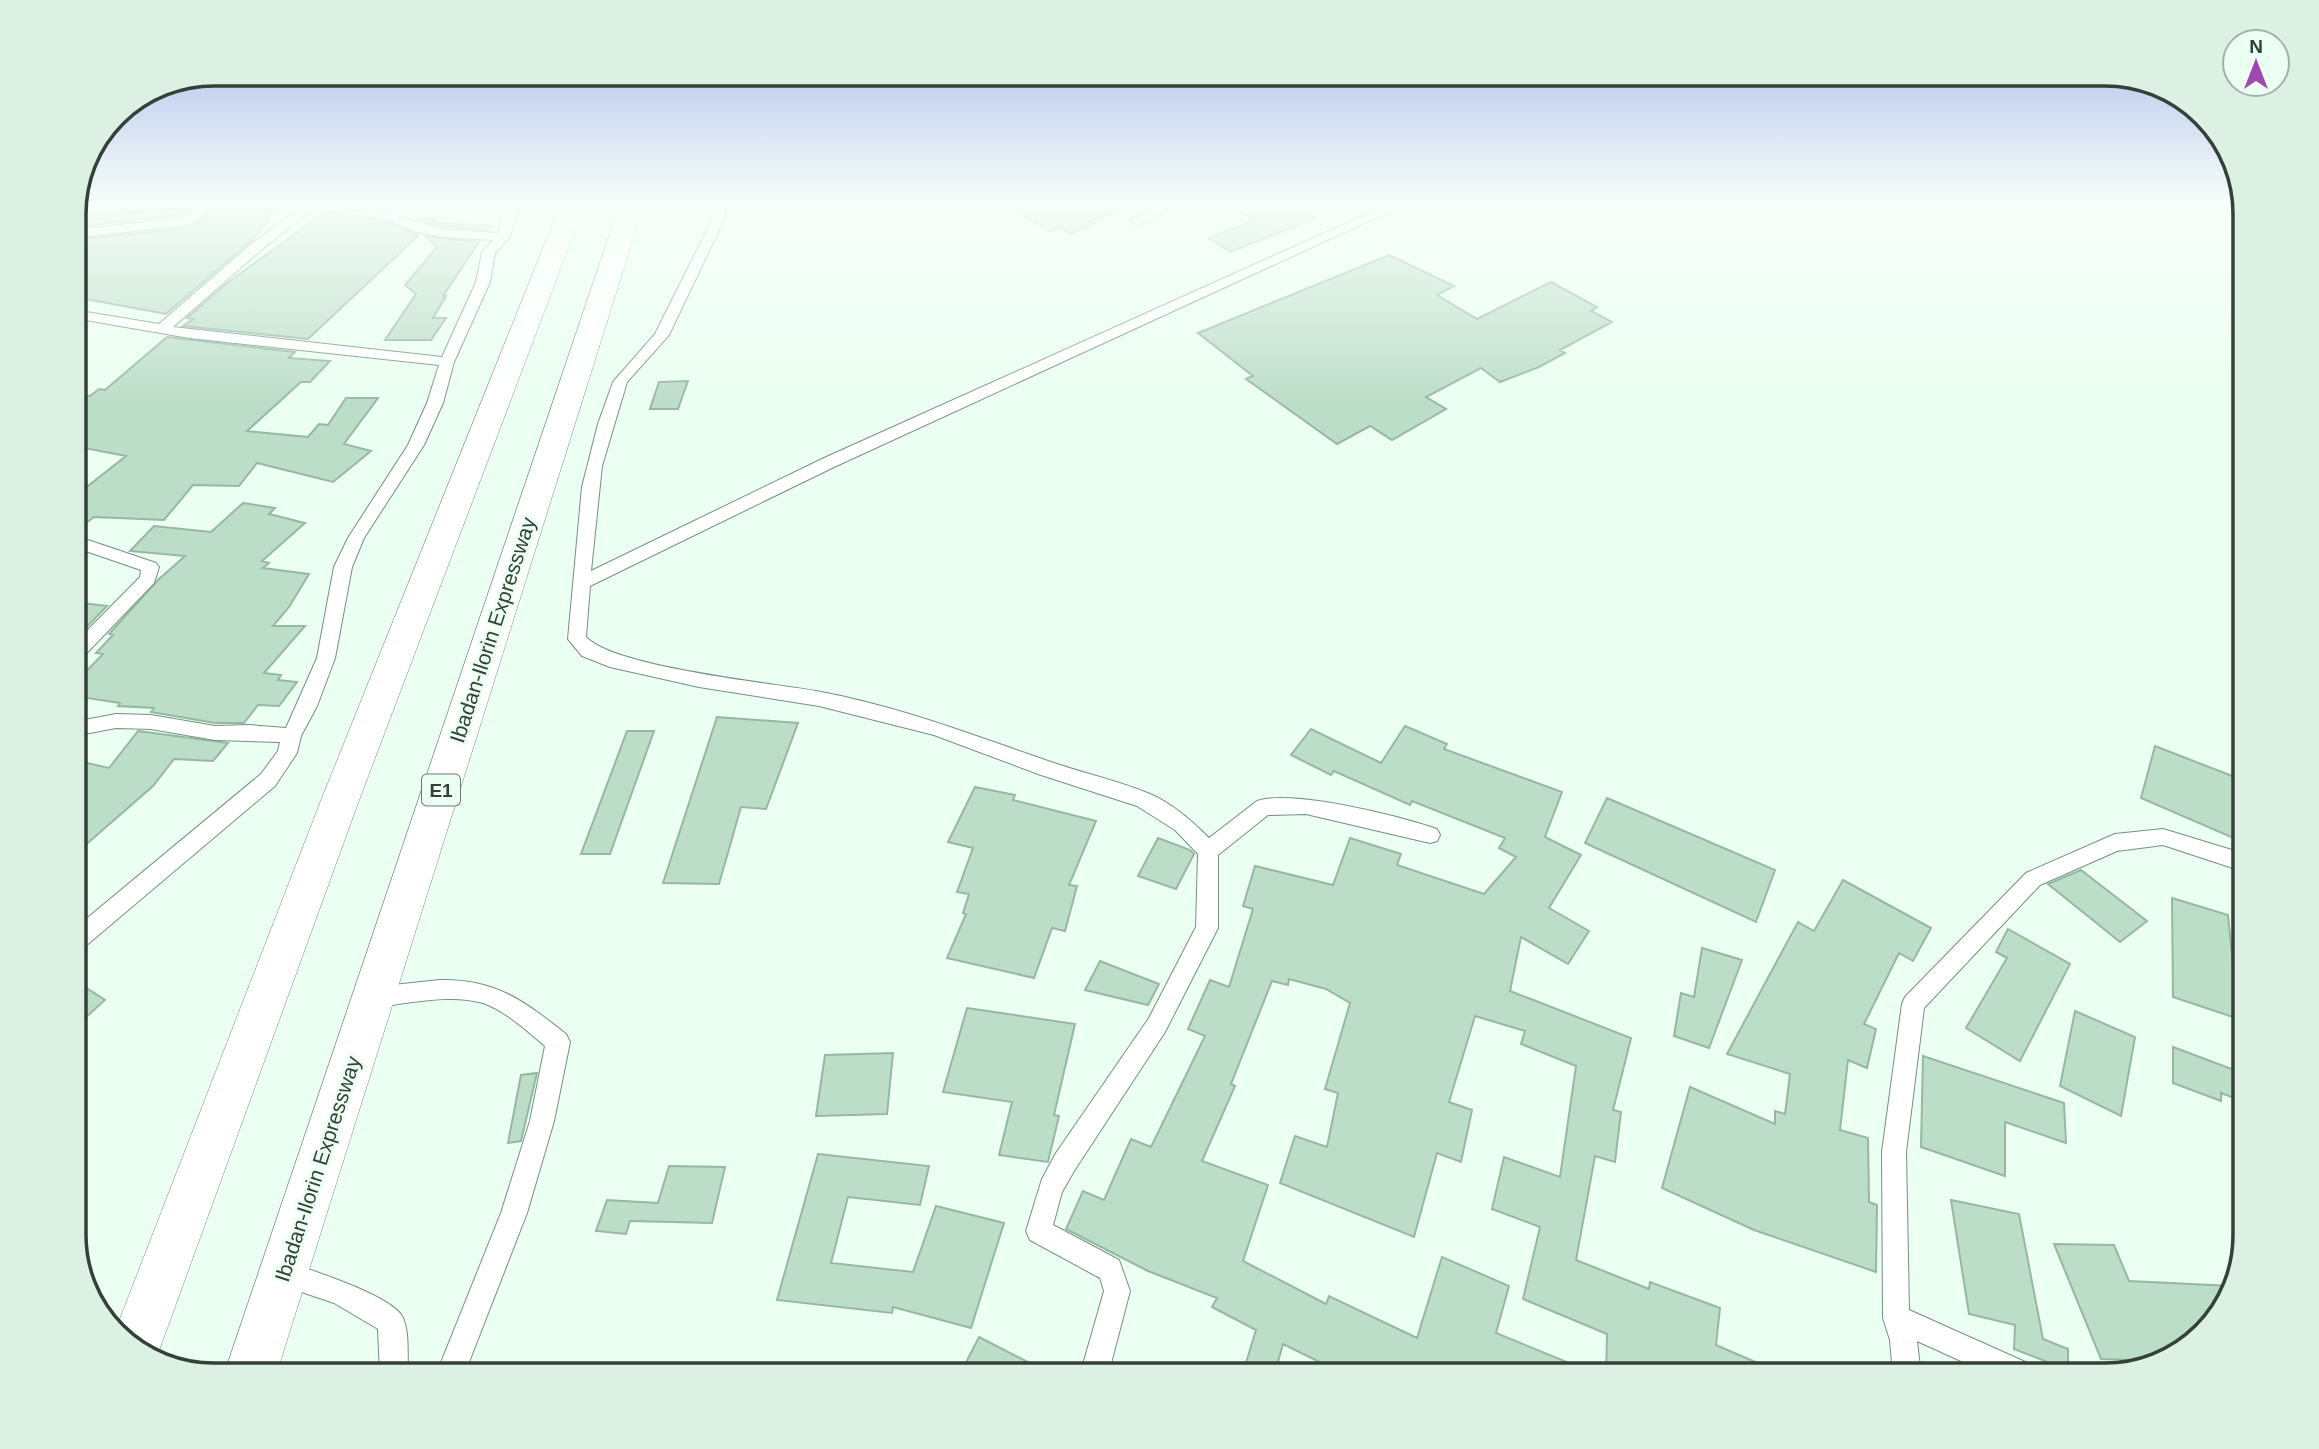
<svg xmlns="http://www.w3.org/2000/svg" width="2319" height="1449" font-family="Arial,sans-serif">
<rect width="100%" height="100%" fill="#ebfff2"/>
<path fill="#bcddc8" stroke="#97b7a3" stroke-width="2" d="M1005,204H1129V206L1091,221L1095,223L1071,234L1059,227L1050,231Z
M1229,204H1292L1316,218L1230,252L1209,238L1254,220Z
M192,206L190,211L179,215L74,227V217Z
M277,208L252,240L166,314L74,297V240L188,228L204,220L209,209Z
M327,211L375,219L419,235L308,339L183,326L193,319L187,318L227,283Z
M416,219H436L432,222L489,226L487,230L442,226Z
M425,236L479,242L443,296H446L433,318H446L431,340H385L416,294L405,285L437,247Z
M1389,255L1454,286L1437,295L1477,319L1551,282L1597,307L1591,311L1612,322L1560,350L1565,353L1539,367L1500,382L1481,368L1426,397L1446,409L1392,440L1370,426L1337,444L1246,379L1253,376L1198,333Z
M167,337L295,352L289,358L330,361L310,382H301L247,431L308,437L319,424L328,425L346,398H378L344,444L371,451L333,482L257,463L239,486L193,485L164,520L94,517L74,532V497L126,456L74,446V394L90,396L99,389L105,390Z
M688,381L678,409H650L659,382Z
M243,503L275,508L269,514L305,523L262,561L269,563L263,568L309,574L289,607L273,626H305L264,673L281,675L278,680L297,682L279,706L258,705L244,723H215L151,712L154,708L118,706L120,703L74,696V684L103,654L96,653L113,635L109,634L158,580L185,556L130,551L154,526L211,532Z
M74,602L107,606L83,631L74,629Z
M717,717L798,723L766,809L741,807L719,884L663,883Z
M1405,726L1447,744L1444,749L1562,792L1545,837L1581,855L1549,908L1589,931L1568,964L1521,937L1510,991L1631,1038L1613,1110L1621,1112L1615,1162L1595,1156L1576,1260L1649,1289L1650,1282L1720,1308L1716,1345L1788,1376H1606L1607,1334L1523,1299L1540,1227L1492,1209L1504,1157L1560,1177L1576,1066L1521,1044L1525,1031L1475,1016L1449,1102L1472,1110L1461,1162L1437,1153L1414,1237L1280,1183L1295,1136L1327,1147L1338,1093L1325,1089L1350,1003L1326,989L1289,979L1288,985L1272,981L1231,1084L1235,1086L1202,1161L1268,1185L1243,1261L1326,1304L1329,1296L1417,1338L1442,1257L1509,1286L1496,1333L1601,1376H1348L1283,1344L1274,1376H1242L1256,1330L1212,1307L1217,1298L1148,1271L1066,1229L1083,1191L1104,1200L1131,1139L1151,1147L1205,1036L1188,1029L1210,980L1229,987L1253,909L1243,906L1255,866L1333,885L1350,838L1401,854L1397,865L1484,894L1516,857L1499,848L1505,838L1412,801L1410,805L1334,771L1331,775L1291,755L1311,729L1381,763Z
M138,731L228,743L213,761L174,759L153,786L74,855V760L109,768Z
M627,731H654L610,854H581Z
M2155,746L2245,781V843L2141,798Z
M975,787L1015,795L1013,800L1096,821L1069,885L1077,886L1065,931L1052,928L1034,978L947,958L966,914L963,913L969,894L957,892L973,848L948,842Z
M1607,798L1775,870L1756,922L1585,843Z
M1158,838L1190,850L1194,854L1176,889L1138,876Z
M2081,870L2147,921L2120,942L2048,884Z
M1843,880L1931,928L1913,961L1899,953L1864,1024L1876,1029L1867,1068L1848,1060L1840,1130L1868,1138L1869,1202L1877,1205L1876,1272L1754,1230L1662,1188L1690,1087L1775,1124V1111L1785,1114L1790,1074L1727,1054L1798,922L1814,931Z
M2172,898L2228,915L2234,975L2245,978V1021L2173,997Z
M2008,929L2070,964L2020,1061L1966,1028L2007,958L1996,952Z
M1702,948L1742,960L1709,1048L1674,1036L1681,993L1694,997Z
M1100,961L1159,984L1148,1005L1085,990Z
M74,980L105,1000L74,1028Z
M967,1008L1075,1024L1054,1115L1059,1116L1048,1162L999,1155L1012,1102L943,1092Z
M2075,1011L2135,1037L2121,1116L2060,1086Z
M2173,1047L2245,1074V1102L2221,1093V1101L2173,1083Z
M893,1053L887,1114L816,1116L825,1055Z
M1923,1056L2064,1103L2066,1143L2005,1122V1176L1921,1147Z
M537,1073L521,1141L508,1143L521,1075Z
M818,1154L929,1166L920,1205L848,1197L831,1263L913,1272L936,1206L1004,1223L971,1328L893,1307L892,1313L777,1300Z
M669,1166L725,1167L712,1223L630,1221L626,1234L596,1231L607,1200L658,1203Z
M1951,1200L2019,1214L2043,1339L2068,1349V1370L2014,1349L2015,1325L1969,1314Z
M2054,1244L2114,1245L2129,1281L2232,1286L2227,1306L2176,1357L2160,1361L2101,1359Z
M979,1337L1055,1376H959Z"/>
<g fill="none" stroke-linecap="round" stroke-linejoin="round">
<g stroke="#73917e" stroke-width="2">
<path id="minor" d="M106,204H157L151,208L74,215V207Z
M196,204H208L203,218L188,225L74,238V230L180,218L192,213Z
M305,204H319L260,251L173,327L442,357L476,282L482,252L493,240L442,237L418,232L381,218L331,204H355L442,229L498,233L506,204H518L510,237L495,253L490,282L454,362L443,403L424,445L364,538L352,567L335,658L317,706L301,736L297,753L275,786L82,949L74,952V929L261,774L278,751L280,742L215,740L151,729L116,728L74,736V722L116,714L151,715L215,726L249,725L286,728L317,658L334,567L348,538L408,445L427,403L439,365L189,338L74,318V310L159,324L250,245Z
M715,204H727L722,224L669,335L627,382L602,466L591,571L822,459L1389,204H1406L834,467L590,586L586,637C614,667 769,683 816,691C899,706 975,736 1054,763C1086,774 1120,781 1150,794C1173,804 1192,821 1209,838L1257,801C1293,789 1399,816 1437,829L1440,835L1437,841L1430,843L1306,814L1268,815L1218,855V928L1165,1032L1074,1171L1062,1192L1053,1225L1119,1260L1130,1291L1108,1375H1080L1104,1291L1100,1278L1030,1240L1026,1231L1042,1179L1056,1153L1149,1018L1196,927L1198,854L1175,830L1137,806L1041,775L934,735L819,706L699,687L610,667L582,656L568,639L582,487L598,424L613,382L655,334L710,224Z
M1162,204H1179L1141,224L1136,225L1130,221Z
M79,537L156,563L159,567L154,583L80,660L74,662V644L140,577L141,570L74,547V539Z
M2163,829L2245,854V872L2163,845L2117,851L2040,885L1924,1008L1906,1152L1909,1310L2032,1365L2036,1375H1992L1917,1341L1921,1375H1893L1890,1340L1883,1318L1882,1152L1902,1004L1905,997L2026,873L2115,834Z
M440,980C496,979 524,1001 566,1034L570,1042L554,1121L527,1213L464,1375H436L501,1213L530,1121L545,1046C527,1031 506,1011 483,1003C449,993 408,1004 374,1007L366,1004L363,997L366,990L374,987Z
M284,1261C308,1269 390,1295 402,1316C410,1330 407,1359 408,1375H380L378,1329L334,1303L275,1283L271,1274L275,1265Z"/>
</g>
<g stroke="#73917e" stroke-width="1">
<path id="motorway" d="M561,204H585L358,803L160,1348L155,1360L143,1357L116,1329L320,803Z
M620,204H644L276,1375H224Z"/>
</g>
<use href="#minor" fill="#fff" fill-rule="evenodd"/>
<use href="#motorway" fill="#fff" fill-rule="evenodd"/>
</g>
<linearGradient id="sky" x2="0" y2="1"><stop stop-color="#a6b1eb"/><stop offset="0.5" stop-color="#f6fff9"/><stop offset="1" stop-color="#f6fff9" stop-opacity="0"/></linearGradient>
<rect width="2319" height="407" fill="url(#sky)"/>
<g text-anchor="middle" stroke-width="6" stroke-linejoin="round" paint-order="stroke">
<rect fill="#ebfff2" stroke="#6a7a70" stroke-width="2" x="422" y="774.5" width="38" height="31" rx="5"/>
<g font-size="19" font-weight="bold" fill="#334138">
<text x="441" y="797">E1</text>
</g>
<g font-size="21" fill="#334138" stroke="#ebfff2">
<text transform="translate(493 630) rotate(-72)" y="7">Ibadan-Ilorin Expressway</text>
<text transform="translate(318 1169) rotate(-72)" y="7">Ibadan-Ilorin Expressway</text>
</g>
</g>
<path d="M0 0H2319V1449H0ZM214 86H2105A128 128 0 0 1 2233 214V1235A128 128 0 0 1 2105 1363H214A128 128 0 0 1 86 1235V214A128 128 0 0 1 214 86Z" fill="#dcf0e3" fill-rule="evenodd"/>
<path fill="none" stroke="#334138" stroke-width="3.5" d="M214 86H2105A128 128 0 0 1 2233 214V1235A128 128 0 0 1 2105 1363H214A128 128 0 0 1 86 1235V214A128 128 0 0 1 214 86Z"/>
<g transform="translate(2256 63)"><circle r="33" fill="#ebfff2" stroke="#a1b3a8" stroke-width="2"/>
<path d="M0-5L12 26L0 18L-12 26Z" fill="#a147b2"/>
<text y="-10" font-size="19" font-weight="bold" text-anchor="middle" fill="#334138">N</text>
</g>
</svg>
